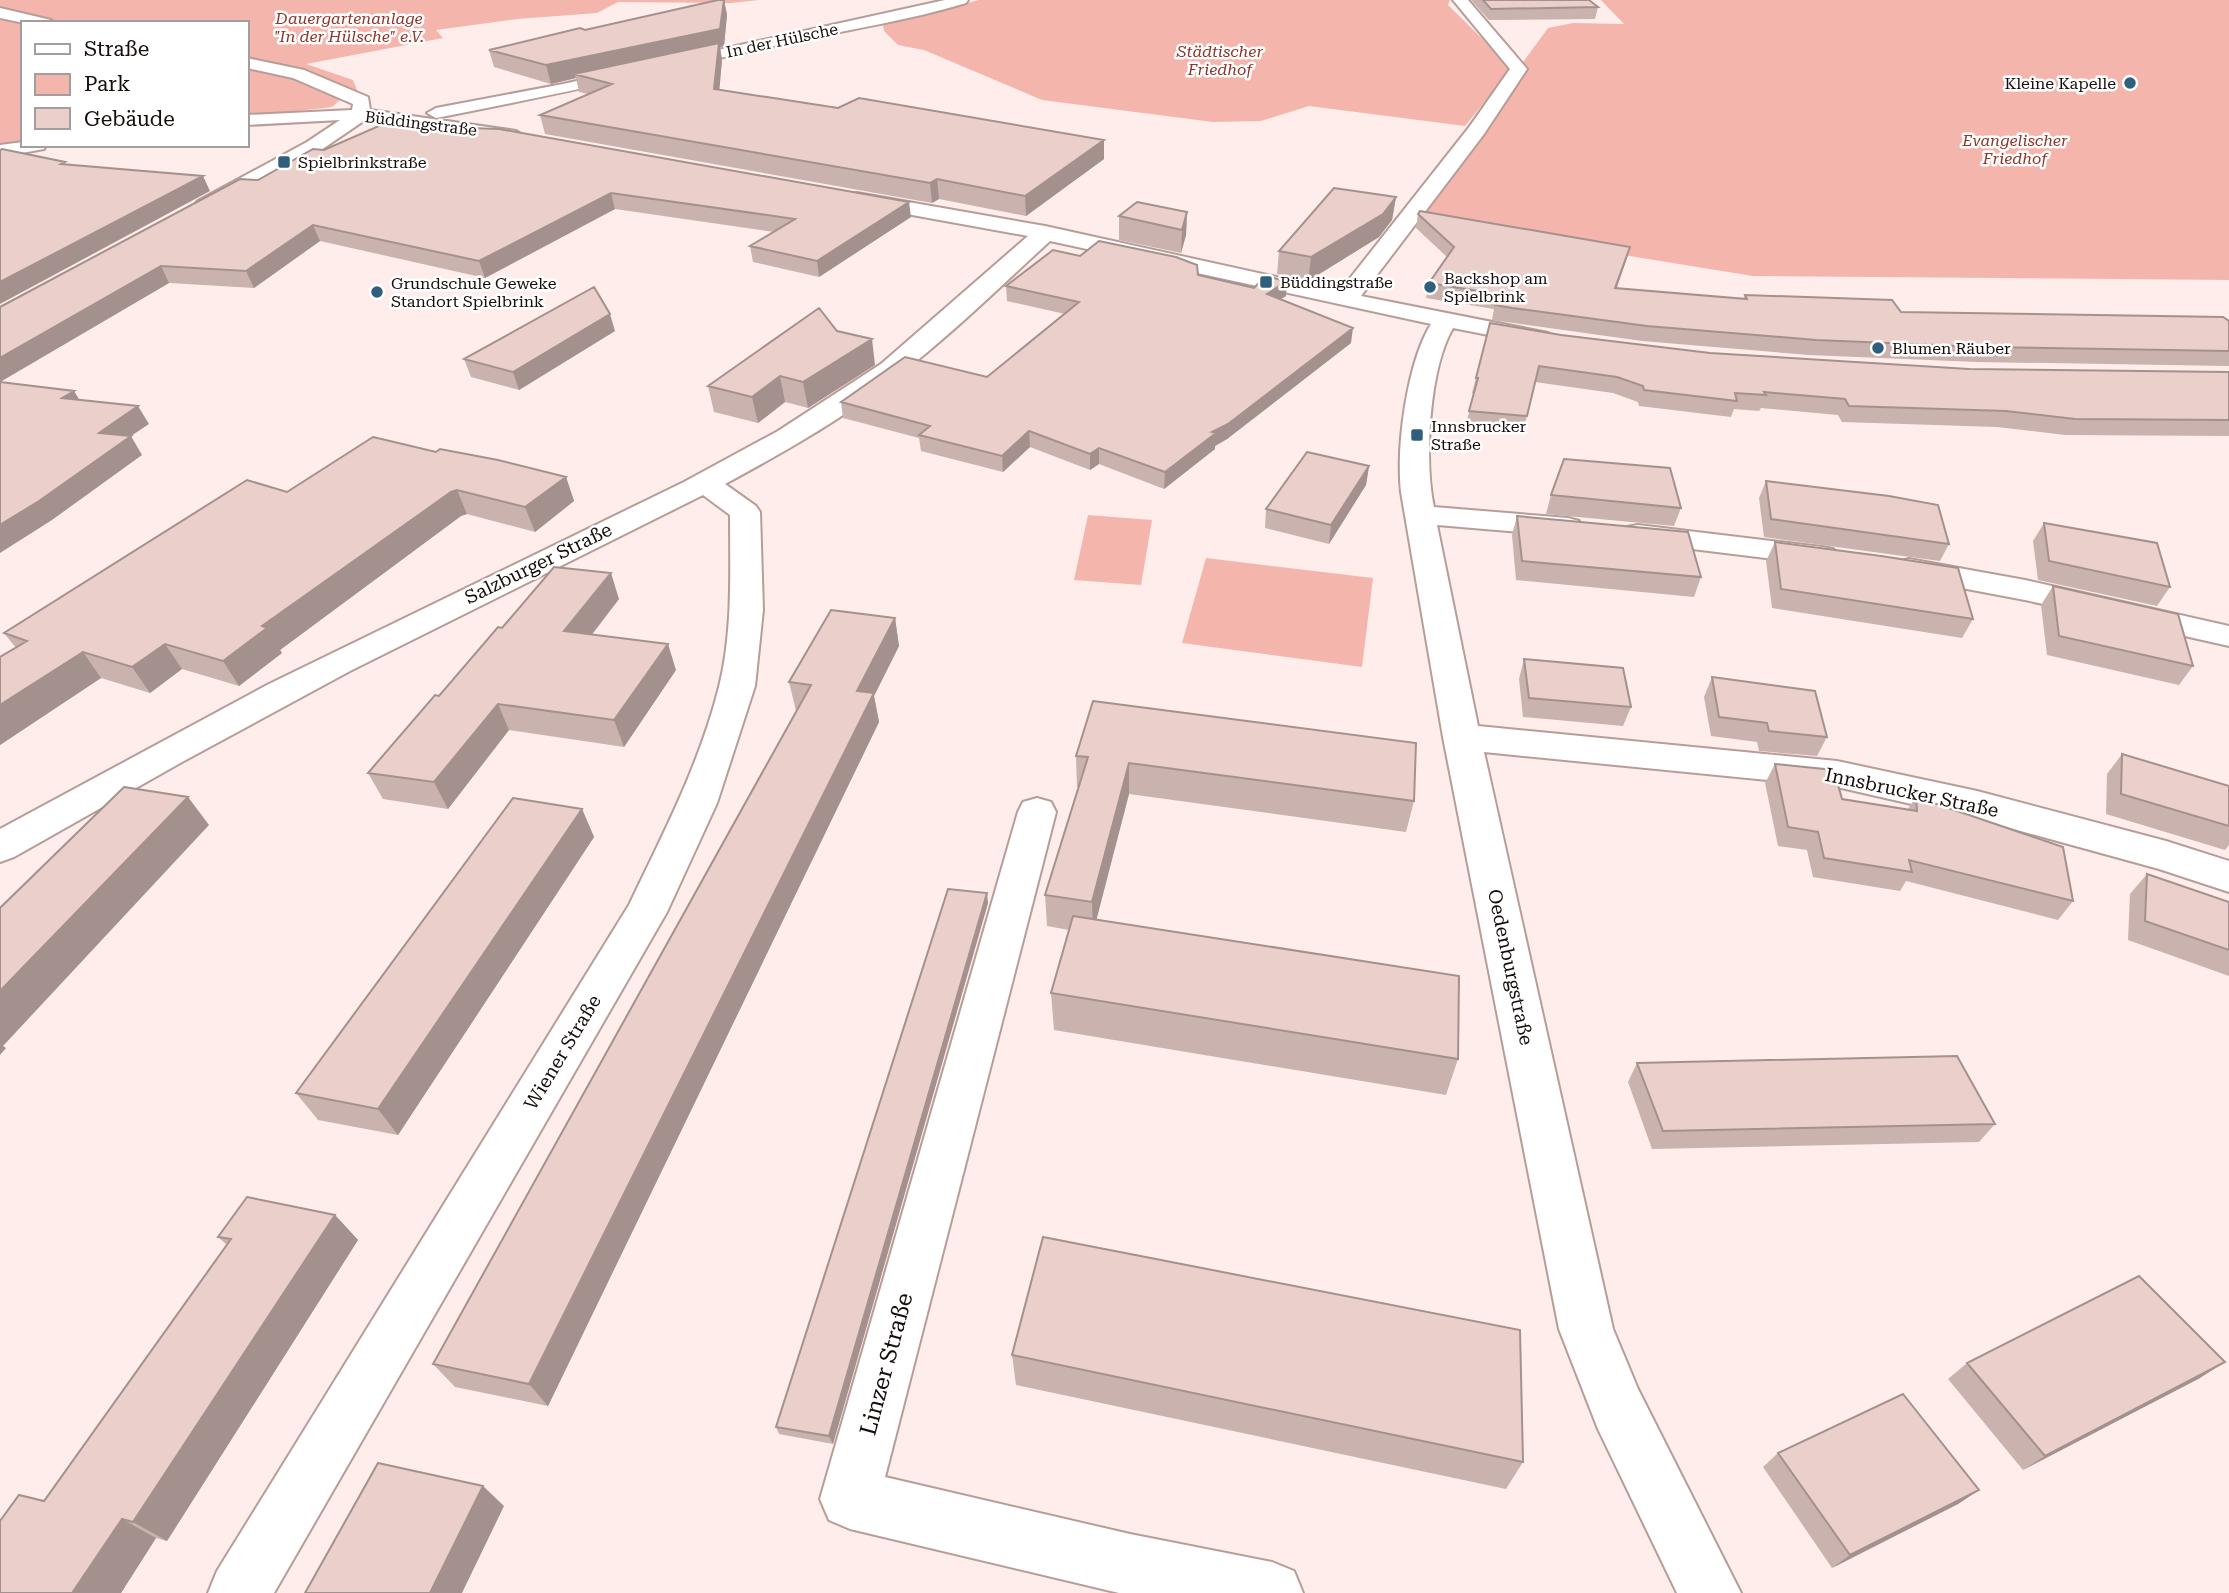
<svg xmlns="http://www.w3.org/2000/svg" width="2229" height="1593" font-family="'Roboto Serif',serif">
<rect width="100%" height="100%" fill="#feedea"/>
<path fill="#f4b6ac" d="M0,0H759L731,3L618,2L597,13L517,19L436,30L443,38L306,64L353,80L359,95L341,99L332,107L247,117V23H23V142L0,146Z
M979,0H1450L1448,5L1512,68L1465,126L1309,106L1261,121L1213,122L1042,100L924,50L898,45L884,31L883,25Z
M1601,0H2229V280L1753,276L1407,220L1548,28L1573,23L1624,24Z
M1088,515L1152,520L1141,585L1074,580Z
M1206,558L1373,578L1362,667L1182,643Z"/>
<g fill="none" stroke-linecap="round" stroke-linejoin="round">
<g stroke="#b79d98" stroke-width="4">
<path id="minor" d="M945,0H968L966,3C910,20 852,29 795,41C675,68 556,95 436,118L427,113L436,108L563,84Z
M1453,0H1468L1527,69L1484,134L1361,296L1548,333L1551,338L1548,343L1539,345L1453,328C1429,369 1424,461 1434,507L1568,518L1579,521L1583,527L1579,533L1568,536L1437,525L1478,726L1837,761L1977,791L2166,841L2229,861V892L2159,869L1977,819L1837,787L1484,752L1613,1329L1638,1389L1741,1593H1677L1598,1429L1559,1329L1443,737L1401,492C1396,446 1407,363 1431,324L1050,241C992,294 936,350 872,395C825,429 775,457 725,484L756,506L760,512L763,610L755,686L717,803L667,912L274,1593H208L217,1571L629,905C663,834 700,763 719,687C733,631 730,572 730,515L703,495L350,671L182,762L14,857L0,862V829L269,684L684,482L778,431L881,364L1028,236L857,205L850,203L847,199L850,195L857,193L1045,226L1340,291L1470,126L1510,69Z
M0,8L51,20L54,23H24L0,18Z
M247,58L304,70L368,97L370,110L516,131L525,137L516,143L365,120L321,150L212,209H198L195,205L198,201L307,142L340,120L247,125V115L352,110L353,104L293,78L247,68Z
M23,142V145H46L44,149L0,157V145Z
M1638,525L1822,547L1833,549L1838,556L1833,563L1822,565L1627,541L1623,534L1627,527Z
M1909,559L2025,580L2229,626V646L2025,600L1898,576L1893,569L1898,562Z
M1037,798L1051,802L1056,812L885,1477L1130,1534L1272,1562L1294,1571L1303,1593H1119L850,1529L829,1520L820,1499L1018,812L1023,802Z"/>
</g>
<use href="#minor" fill="#fff" fill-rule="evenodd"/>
</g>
<path fill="#cab2af" d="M724,0L727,15L724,46L720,47L722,60L719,89L838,108L1104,140V159L1026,216L939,199L932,203L545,134L540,115L588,94L579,92L576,78L551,84L494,67L489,50Z
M1471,0H1589L1598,7L1595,19L1489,20Z
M313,149L911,217L819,277L753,262L750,246L774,232L615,209L485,278L320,241L254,288L169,283L0,382L258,180Z
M1396,197L1392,220L1379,237L1308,281L1277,274L1279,251Z
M1187,212L1186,235L1181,253L1119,240V216Z
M1418,214L1630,247L1617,288L1743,299L1745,295L1901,312L2229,321V366L1977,362L1809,355L1642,341L1492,320L1494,309L1426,298L1429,283L1447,257L1416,228Z
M1080,256L1198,275L1254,288L1287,281L1286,296L1280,299L1351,343L1227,439L1215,446V449L1164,489L1099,464L1090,470L1030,447L1003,472L921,451L919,438L843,418L841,402L987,377L1065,314L1007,301L1006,286Z
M615,331L519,390L471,377L464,359Z
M837,331L875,365L808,408L785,402L758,423L714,412L708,386Z
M1561,335L1710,353L1969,369L2229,372V436L2065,435L1997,427L1842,422L1838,415L1761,408L1759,411L1734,409L1731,417L1639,406L1638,402L1613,393L1535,382L1523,432L1465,428L1474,394L1472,393L1476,378Z
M436,452L566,477L574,501L535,532L467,514L461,516L280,650L282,653L239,686L182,669L150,693L101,678L0,745V657L16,648L4,633L287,492Z
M1369,466L1366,485L1329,544L1265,528L1266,509Z
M1766,481L1949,544L1940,561L1764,537L1759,498Z
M1551,495L1681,508L1674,526L1546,514Z
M1517,516L1701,577L1694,597L1516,580L1512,535Z
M2044,523L2170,587L2157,606L2038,580L2033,541Z
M1775,542L1973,619L1962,638L1772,608L1766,561Z
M2053,586L2193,666L2179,685L2047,655L2041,605Z
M619,599L592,635L676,670L624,747L509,730L448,809L383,799L368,773L502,628Z
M895,618L899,646L874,696L879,722L548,1406L455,1387L433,1364L797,711H796L789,682Z
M1524,659L1631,707L1623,726L1523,717L1519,679Z
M1712,677L1827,737L1817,756L1759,751L1757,742L1711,736L1704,697Z
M2122,754L2229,786V845L2225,850L2106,814L2107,774Z
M1076,756L1414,801L1406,832L1129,794L1096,920L1458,1059L1446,1095L1054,1030L1051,993L1069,930L1047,926L1045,895L1079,787H1077Z
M1775,764L1842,799L1908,809L1916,797L2073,901L2058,920L1906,881L1900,891L1813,877L1807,850L1778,846L1765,783Z
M582,809L594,837L398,1135L318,1120L296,1093Z
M2147,874L2229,902V976L2128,940L2130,894Z
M988,903L833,1444L779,1434L776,1427Z
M1637,1063L1995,1124L1979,1142L1652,1149L1628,1082Z
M335,1215L358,1240L167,1541L156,1538L121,1593H0L44,1501L227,1245L218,1237Z
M1012,1355L1523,1462L1506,1489L1016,1385Z
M1967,1363L2200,1378L2023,1470L1948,1379Z
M1778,1453L1979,1490L1958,1504L1832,1568L1763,1467Z"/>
<path fill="#a4918e" d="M724,0L727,15L724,46L720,47L722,60L718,106L574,74L576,78L551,84L546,65Z
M1104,140V159L1026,216L1025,196Z
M203,176L210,191L0,304V282Z
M937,179L939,199L932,203L930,183Z
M611,193L615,209L485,278L479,261Z
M1396,197L1392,220L1379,237L1308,281L1311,257Z
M909,202L911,217L819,277L817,261Z
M1187,212L1186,235L1181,253L1182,230Z
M313,225L320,241L254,288L246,271Z
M1630,247L1626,261L1611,303L1615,288Z
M161,266L169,283L0,382V358Z
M1287,281L1286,296L1266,308L1267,294Z
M610,314L615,331L519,390L513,372Z
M1353,328L1351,343L1227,439L1215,446V449L1164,489L1165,472L1212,432Z
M872,339L875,365L808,408L803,382Z
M780,376L785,402L758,423L752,397Z
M74,391L85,409L62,398Z
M138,406L149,424L131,436L142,455L52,520L0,553V525L99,433Z
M1029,431L1030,447L1003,472L1002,456Z
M1099,448V464L1090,470V454Z
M1369,466L1366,485L1329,544L1331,525Z
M566,477L574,501L535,532L525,507Z
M457,490L467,514L461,516L280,650L282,653L239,686L223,661L262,626L451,492Z
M611,573L619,599L574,657L564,631Z
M895,618L899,646L874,696L879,722L548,1406L529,1384L857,691Z
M165,644L182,669L150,693L132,667Z
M668,644L676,670L624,747L614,720Z
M83,652L101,678L0,745V705Z
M498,704L509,730L448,809L434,782Z
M1129,763V794L1093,933L1092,902Z
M188,797L209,825L3,1046L6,1048L0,1055V991Z
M582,809L594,837L398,1135L378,1109Z
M987,893L988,903L833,1444L829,1436Z
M335,1215L358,1240L167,1541L133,1522Z
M2225,1362L2200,1378L2023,1470L2045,1456Z
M483,1486L504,1506L462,1593H430Z
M1979,1490L1958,1504L1832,1568L1850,1555Z
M122,1519L156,1538L121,1593H72Z"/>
<path fill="#ebcfcb" stroke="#a4918e" stroke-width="2" d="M718,0H724L720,29L546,65L489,50L580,28L585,30Z
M1483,0H1589L1598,7L1491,9Z
M719,43L714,89L838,108L859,98L1104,140L1025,196L937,179L930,183L540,115L612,84L574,74Z
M381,125L499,129L909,202L817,261L750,246L795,219L611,193L479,261L313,225L246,271L161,266L0,358V307L240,179L258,180L313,149L324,150Z
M2,149L65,162L61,164L203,176L0,282V150Z
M1334,188L1396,197L1383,214L1311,257L1279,251Z
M1137,202L1187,212L1182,230L1119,216Z
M1420,211L1630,247L1615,288L1747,299L1745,295L1892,300L1901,312L2223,317L2229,321V351L1985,347L1816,340L1647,326L1512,308L1495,305L1498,294L1429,283L1454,247L1418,214Z
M1099,241L1176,257L1197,265L1198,275L1254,288L1265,276L1287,281L1267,294L1353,328L1228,424L1212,432L1216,433L1165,472L1099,448L1090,454L1029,431L1002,456L919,435L930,426L841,402L905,357L987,377L1079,302L1006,286L1053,250L1080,256Z
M594,287L610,314L513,372L464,359Z
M819,308L837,331L872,339L803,382L780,376L752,397L708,386Z
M1490,323L1561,335L1710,353L1969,369L2229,372V420L2075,419L2006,411L1849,406L1845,399L1764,392L1766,395L1735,393L1737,401L1644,390L1643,386L1617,377L1539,366L1527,416L1469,411L1478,378H1476Z
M0,382L74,391L62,398L138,406L99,433L131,436L39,501L0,525Z
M373,437L436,452L440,449L498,460L566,477L525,507L457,490L451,492L262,626L267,628L223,661L165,644L132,667L83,652L0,705V657L27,641L4,633L247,480L287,492Z
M1307,452L1369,466L1331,525L1266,509Z
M1564,459L1670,468L1681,508L1551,495Z
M1766,481L1889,496L1938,505L1949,544L1771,519Z
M1517,516L1688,532L1701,577L1522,561Z
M2044,523L2157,543L2170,587L2049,561Z
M1775,542L1881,556L1958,568L1973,619L1781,589Z
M554,567L611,573L564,631L668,644L614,720L498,704L434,782L368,773L435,695L439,696L498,627L502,628Z
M2053,586L2178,614L2193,666L2059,636Z
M831,610L895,618L857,691L874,693L529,1384L433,1364L811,685L789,682Z
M1524,659L1623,668L1631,707L1529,698Z
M1712,677L1815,691L1827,737L1769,731L1767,723L1719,717Z
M1093,701L1416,743L1414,801L1129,763L1092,902L1045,895L1088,757L1076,756Z
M2122,754L2229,786V826L2121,794Z
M1775,764L1834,770L1842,799L1917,811L1916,797L2063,847L2073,901L1909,860L1912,872L1824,858L1818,832L1788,827Z
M124,787L188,797L0,991V908Z
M513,798L582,809L378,1109L296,1093Z
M2147,874L2229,902V950L2145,921Z
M948,889L987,893L829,1436L776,1427Z
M1073,916L1459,976L1458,1059L1051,993Z
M1957,1056L1995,1124L1663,1131L1637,1063Z
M247,1197L335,1215L133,1522L122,1519L72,1593H0V1521L19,1495L44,1501L231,1239L218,1237Z
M1043,1237L1520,1330L1523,1462L1012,1355Z
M2139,1276L2225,1362L2045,1456L1967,1363Z
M1903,1394L1979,1490L1850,1555L1778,1453Z
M378,1463L483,1486L430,1593H305Z"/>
<g fill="#305f7e" stroke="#fff" stroke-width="2.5">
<circle cx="2130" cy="83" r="7"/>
<rect x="277" y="155" width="14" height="14" rx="3.5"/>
<rect x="1259" y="275" width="14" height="14" rx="3.5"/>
<circle cx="1430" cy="287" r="7"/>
<circle cx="377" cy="292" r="7"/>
<circle cx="1878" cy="348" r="7"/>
<rect x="1410" y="428" width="14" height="14" rx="3.5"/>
</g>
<g text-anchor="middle" stroke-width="5" stroke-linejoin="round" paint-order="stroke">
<g font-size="16" font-style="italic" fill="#8c3429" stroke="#fff">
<text x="349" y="24">Dauergartenanlage<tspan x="349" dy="18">"In der Hülsche" e.V.</tspan></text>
<text x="1220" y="57">Städtischer<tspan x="1220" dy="18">Friedhof</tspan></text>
<text x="2015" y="146">Evangelischer<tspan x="2015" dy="18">Friedhof</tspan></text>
</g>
<g font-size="16" fill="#160d0b" stroke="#fff">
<text transform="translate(782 40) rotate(-12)" y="6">In der Hülsche</text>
<text transform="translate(421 123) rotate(7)" y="6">Büddingstraße</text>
</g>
<g font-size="16" fill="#160d0b" stroke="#fff" text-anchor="start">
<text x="2116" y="89" text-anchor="end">Kleine Kapelle</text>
<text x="298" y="168">Spielbrinkstraße</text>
<text x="1444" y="284">Backshop am<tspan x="1444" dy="18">Spielbrink</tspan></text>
<text x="1280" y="288">Büddingstraße</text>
<text x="391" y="289">Grundschule Geweke<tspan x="391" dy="18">Standort Spielbrink</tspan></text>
<text x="1892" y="354">Blumen Räuber</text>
<text x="1431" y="432">Innsbrucker<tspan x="1431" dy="18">Straße</tspan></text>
</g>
<g font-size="19" fill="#160d0b" stroke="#fff">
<text transform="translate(538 563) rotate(-26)" y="7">Salzburger Straße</text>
<text transform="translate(1912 792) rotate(12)" y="7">Innsbrucker Straße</text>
<text transform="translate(1511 967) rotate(78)" y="7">Oedenburgstraße</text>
<text transform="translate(562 1052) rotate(-59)" y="7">Wiener Straße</text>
</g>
<g font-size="23" fill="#160d0b" stroke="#fff">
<text transform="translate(886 1364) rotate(-75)" y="8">Linzer Straße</text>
</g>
</g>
<rect x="21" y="21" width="228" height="126" fill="#ffffff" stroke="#a29e9d" stroke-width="2"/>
<rect x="35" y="44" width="35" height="10" fill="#ffffff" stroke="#a29e9d" stroke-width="2"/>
<text x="84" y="56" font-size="21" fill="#160d0b">Straße</text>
<rect x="35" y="74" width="35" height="21" fill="#f4b6ac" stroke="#a29e9d" stroke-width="2"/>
<text x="84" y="91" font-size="21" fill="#160d0b">Park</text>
<rect x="35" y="108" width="35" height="21" fill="#ebcfcb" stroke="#a29e9d" stroke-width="2"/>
<text x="84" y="126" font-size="21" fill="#160d0b">Gebäude</text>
</svg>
